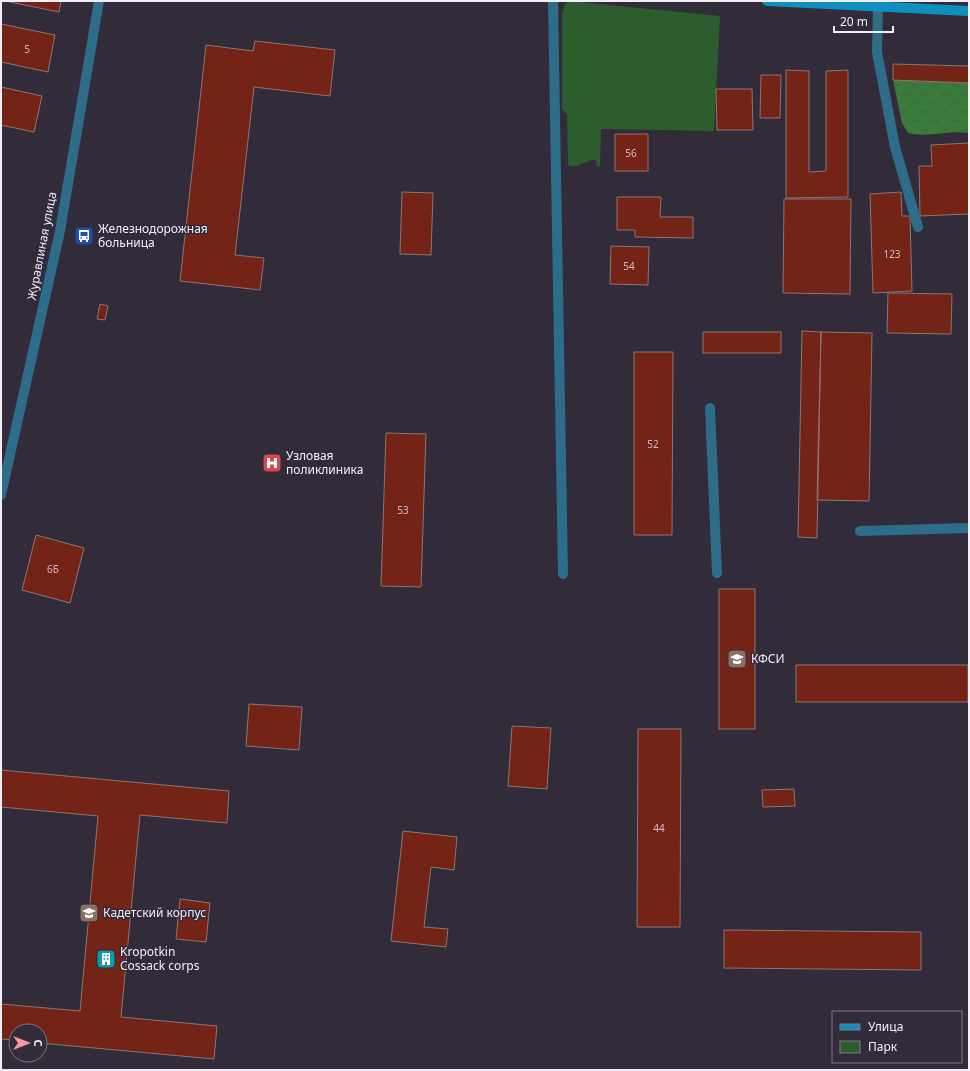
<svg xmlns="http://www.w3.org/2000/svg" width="970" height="1071" font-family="'Noto Sans',sans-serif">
<defs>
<pattern id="forest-crowns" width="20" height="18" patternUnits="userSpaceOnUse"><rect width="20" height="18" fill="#3a7b3c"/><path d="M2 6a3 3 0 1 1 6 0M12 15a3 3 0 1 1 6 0" fill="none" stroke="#425e44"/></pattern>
</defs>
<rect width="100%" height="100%" fill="#322b3a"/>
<path fill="#2d5d2e" d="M569,1L720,16L714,131L601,129L600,166L597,167L596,160C586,159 578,170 568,165L567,114L562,109V14L565,4Z"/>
<path fill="url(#forest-crowns)" d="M893,80L969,83V133C948,130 928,138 908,133L902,123Z"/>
<path fill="#742317" stroke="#8c7672" d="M5,1H61L59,12Z
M1,24L55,35L48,72L1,62Z
M255,41L335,50L330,96L254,87L235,255L264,258L260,290L180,281L206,45L253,51Z
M893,64L969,66V83L893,80Z
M786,70L809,71V172L826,171V71L848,70V197L786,198Z
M761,75H781L780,118H760Z
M1,87L42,96L34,132L1,125Z
M716,89H752L753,130H717Z
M615,134H648V171H615Z
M969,143V214L920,216L919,166H932L931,145Z
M402,192L433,193L431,255L400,254Z
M901,192L902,216H910L912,291L873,293L870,194Z
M617,197H661L660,217H693V238L635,237V230H617Z
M784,199H851L850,294L783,293Z
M611,246L649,247L648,285L610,284Z
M888,293L952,294L951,334L887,333Z
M100,304L108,306L105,320L97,319Z
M802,331L821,332L817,538L798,537Z
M703,332H781V353H703Z
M821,332L872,333L869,501L817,500Z
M634,352H673L672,535H634Z
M386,433L426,434L421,587L381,586Z
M36,535L84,548L70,603L22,590Z
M719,589H755V729H719Z
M796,665H968V702H796Z
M249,704L302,707L299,750L246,746Z
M512,726L551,728L547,789L508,786Z
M638,729H681L680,927H637Z
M1,770L229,791L227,823L140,815L121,1017L217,1026L214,1059L40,1043V1031H16V1040L1,1039V1004L80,1011L98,816L1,807Z
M794,789L795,806L763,807L762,790Z
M403,831L457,837L454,870L431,867L424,927L448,929L446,947L391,941Z
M180,899L210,903L206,942L176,939Z
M724,930L921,932V970L724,968Z"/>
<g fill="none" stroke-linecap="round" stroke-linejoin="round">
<path stroke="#2d6d8a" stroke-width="10" d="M553,1L563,574
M878,6L877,52L895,147L918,227
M710,408L717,573
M860,531L969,528"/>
<path stroke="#2d6d8a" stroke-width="10" d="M1,495L60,231L99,1"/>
<path stroke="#0e8fbd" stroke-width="10" d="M767,1L969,11"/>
</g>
<defs>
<g id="bus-square" transform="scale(1)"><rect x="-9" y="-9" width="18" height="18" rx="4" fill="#1a4fb4" stroke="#322b3a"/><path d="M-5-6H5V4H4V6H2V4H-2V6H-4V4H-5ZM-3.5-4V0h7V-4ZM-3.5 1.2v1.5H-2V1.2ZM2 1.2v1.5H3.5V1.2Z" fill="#fff"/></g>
<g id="hospital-square" transform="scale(1)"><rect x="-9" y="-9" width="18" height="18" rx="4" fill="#e0444e" stroke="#322b3a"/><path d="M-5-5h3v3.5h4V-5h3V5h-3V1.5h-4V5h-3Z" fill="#fff"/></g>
<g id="university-square" transform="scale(1)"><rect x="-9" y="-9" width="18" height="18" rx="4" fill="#8d6e63" stroke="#322b3a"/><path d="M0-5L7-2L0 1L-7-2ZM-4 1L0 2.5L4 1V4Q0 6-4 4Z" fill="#fff"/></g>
<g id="school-square" transform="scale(1)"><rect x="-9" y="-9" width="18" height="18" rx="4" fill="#8d6e63" stroke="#322b3a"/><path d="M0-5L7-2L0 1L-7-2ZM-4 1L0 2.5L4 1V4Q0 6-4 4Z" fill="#fff"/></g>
<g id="building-square" transform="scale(1)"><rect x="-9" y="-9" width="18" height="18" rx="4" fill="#0f9aa8" stroke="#322b3a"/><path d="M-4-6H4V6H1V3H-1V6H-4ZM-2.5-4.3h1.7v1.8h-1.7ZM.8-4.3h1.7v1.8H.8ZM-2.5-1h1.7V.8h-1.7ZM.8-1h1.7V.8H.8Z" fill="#fff"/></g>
</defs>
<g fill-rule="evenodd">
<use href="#bus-square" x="84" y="236"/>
<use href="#hospital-square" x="272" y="463"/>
<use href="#university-square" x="737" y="659"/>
<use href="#school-square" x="89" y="913"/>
<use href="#building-square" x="106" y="959"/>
</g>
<g text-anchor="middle" stroke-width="3" stroke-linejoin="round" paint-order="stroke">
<g font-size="10" fill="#d2bbc0">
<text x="27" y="53">5</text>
<text x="631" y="157">56</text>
<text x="892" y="258">123</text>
<text x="629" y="270">54</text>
<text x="653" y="448">52</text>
<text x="403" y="514">53</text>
<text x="53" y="573">6Б</text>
<text x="659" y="832">44</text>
</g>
<g font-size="12" fill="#f2eef8" stroke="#322b3a" text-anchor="start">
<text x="98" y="233">Железнодорожная<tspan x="98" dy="14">больница</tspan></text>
<text x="286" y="460">Узловая<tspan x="286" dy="14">поликлиника</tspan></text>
<text x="751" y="663">КФСИ</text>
<text x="103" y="917">Кадетский корпус</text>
<text x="120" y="956">Kropotkin<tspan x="120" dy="14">Cossack corps</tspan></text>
</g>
<g font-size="12" fill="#f2eef8" stroke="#322b3a">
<text transform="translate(42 246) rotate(-79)" y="4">Журавлиная улица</text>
</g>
</g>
<rect width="970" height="1071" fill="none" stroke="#f2eef8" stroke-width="4"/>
<rect x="832" y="1011" width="130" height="52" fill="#322b3a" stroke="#7f7986"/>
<rect x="840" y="1024" width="20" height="6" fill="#0e8fbd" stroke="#7f7986"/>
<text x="868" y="1031" font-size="12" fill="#f2eef8">Улица</text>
<rect x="840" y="1041" width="20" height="12" fill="#2d5d2e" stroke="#7f7986"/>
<text x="868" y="1051" font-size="12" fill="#f2eef8">Парк</text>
<g transform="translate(28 1043) rotate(90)"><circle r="19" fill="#322b3a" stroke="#7f7986"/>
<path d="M0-3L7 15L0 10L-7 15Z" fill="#f49aa6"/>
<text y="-6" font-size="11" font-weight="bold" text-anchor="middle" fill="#f2eef8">С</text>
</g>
<path d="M834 26v6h59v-6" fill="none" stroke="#f2eef8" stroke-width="2"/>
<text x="840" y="26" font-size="12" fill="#f2eef8" stroke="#322b3a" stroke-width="3" paint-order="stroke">20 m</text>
</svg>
